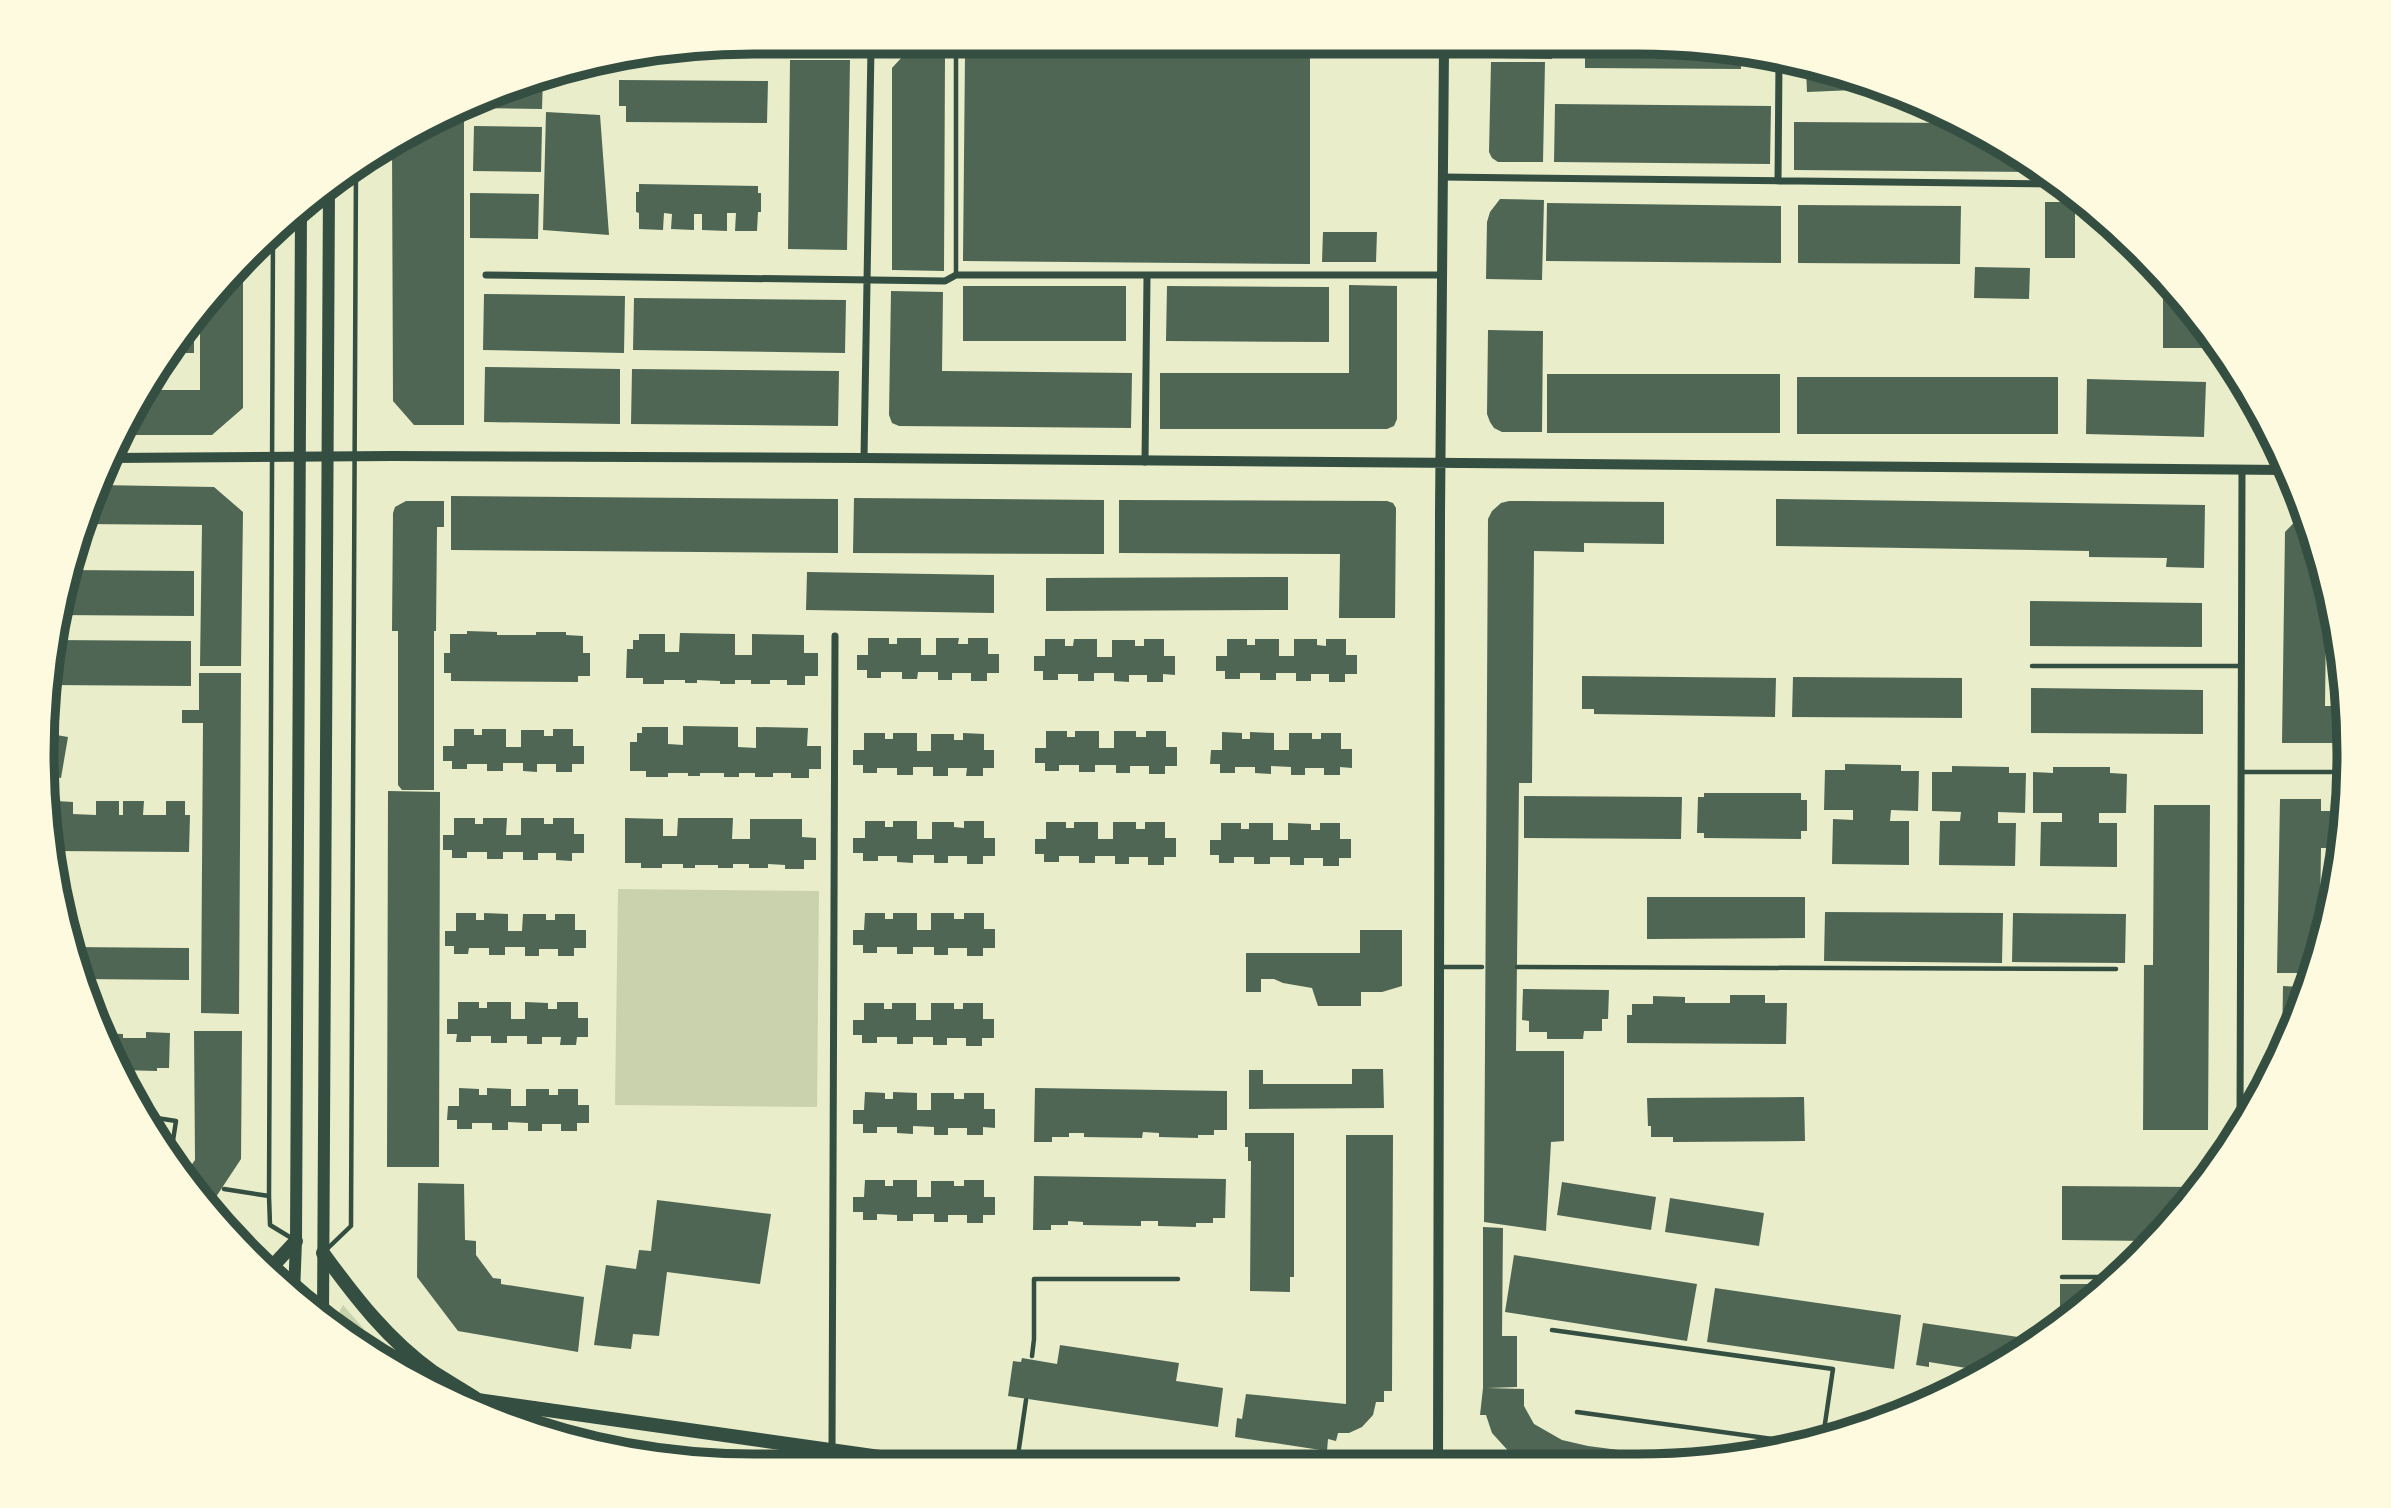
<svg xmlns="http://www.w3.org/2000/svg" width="2391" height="1508" font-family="Signika,sans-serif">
<rect width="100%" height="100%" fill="#e9edc9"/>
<path fill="#cad2ad" d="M2330,649H2340L2343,661L2344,700L2330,699Z
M618,889L819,891L817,1107L615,1105Z
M343,1305L364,1329L353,1338L340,1330V1310Z
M379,1344L403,1360L405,1365L403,1367L373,1349Z"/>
<path fill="#4f6655" d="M1492,48H1552V59L1492,58Z
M1585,48H1730L1741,51V69L1585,68Z
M965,55L1310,58V264L963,261Z
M903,56H945L944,271L892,270V68Z
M790,60H850L847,250L788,249Z
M1491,62H1545L1543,162H1498L1492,158L1489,152Z
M1806,68L1879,88L1878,89L1807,92Z
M543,76L542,109L474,108V105L526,80Z
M619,80L768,81L767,123L626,122V106H619Z
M1555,104L1771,106L1770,164L1554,162Z
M464,110V425H414L393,401L392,145Z
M546,112L600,115L609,235L543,230Z
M1794,122L1957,123L2041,172L1794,170Z
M474,126L542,127L541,172L473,171Z
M639,184L758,186V193H761V212H758L757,231H735L736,213H727V231L702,230V214H694V230L671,229L672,214L664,213L663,230L639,229V213L636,212V192H639Z
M470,193L539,194L538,239L470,238Z
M1500,199L1544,200L1542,280L1486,279L1487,222L1490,212Z
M2045,202H2075V258H2045Z
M1547,203L1781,206V263L1546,261Z
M1798,205L1961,206L1960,264L1798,263Z
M1323,232H1377L1376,262H1322Z
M243,260V408L212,435H121L143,390H200V308Z
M1975,267L2030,268L2029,299L1974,298Z
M1349,285L1397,286V419L1394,426L1387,429H1160V373H1349Z
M963,286H1126V341H963Z
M1167,286L1329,287V342L1166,341Z
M2163,288H2175L2218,348H2163Z
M891,291L943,292L942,371L1132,373L1131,428L899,426L892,423L889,415Z
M484,294L625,296L624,353L483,350Z
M634,298L846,300L845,353L633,350Z
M194,315V353H168L189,320Z
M1488,330L1543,331L1542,432H1502L1494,428L1490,422L1487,414Z
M485,367L620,369V424L484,422Z
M632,369L839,371L838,426L631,424Z
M1547,374H1780V433H1547Z
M1797,377H2058V434H1797Z
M2087,379L2206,382L2204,437L2086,434Z
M98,485L214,487L243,512L241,666H200L202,525L80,524Z
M451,496L838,499V553L451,550Z
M854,498L1104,500V554L853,553Z
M1776,499L2205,505L2204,568L2166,567L2167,558L2089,557V551L1776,546Z
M1119,500L1387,501L1393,503L1396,508L1395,618H1339L1340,554L1119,553Z
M406,501H444V527H437L436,631H434V790H402L398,785V631H392L393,513L395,507Z
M1509,501L1664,502V544L1584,543V552L1534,551L1532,783H1519L1516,1051H1564V1141L1551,1142L1546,1231L1484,1222L1488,519L1492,511L1501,503Z
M2305,511L2311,526L2333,619H2326L2325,706H2344L2346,743H2282L2285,532Z
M68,570L194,571V616L56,615Z
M807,572L994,575V613L806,610Z
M1288,577V610L1046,611V578Z
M2030,601L2202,603V647L2030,646Z
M467,631L497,632V635H536V632H566V635L583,636V653H590V676H578V682L451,681V673H444V653H450V634H467Z
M680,633L735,634V655H752V634L804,635V653H818V676H805V685H787V680H770V684H751V680H735V684H720V681L697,680V683H685V680H664V684H643V678H626L627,649H633V640H639V634H665V652H679Z
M868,638H889V644H897V638H921V655H936V638H959L958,644H968V638H988V654H999V673H987V681H971V673H952V680H938V672H918L917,679H902V672H881V678H867V670H857V655H868Z
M1045,639H1065V646H1073L1074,639H1097V657H1112V640H1135V646H1144V639H1164V656H1175V675L1163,674V682H1147V675H1129V682L1114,681V673H1094V681H1078V674H1058V680H1043V671H1034V656H1045Z
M1227,639H1247V645H1255V639H1279V656H1294V639H1317V645L1326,646V639H1346V655H1357V674H1345V682H1329V674H1311V681H1296V673H1276V680H1260V673H1240V679H1225V671H1216V656H1227Z
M53,640L191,641V686L49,685Z
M199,673H241L239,1014L201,1013L203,723H182V710H199Z
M1582,676L1776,678L1775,717L1594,714V709H1582Z
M1793,677L1962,678V718L1792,717Z
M2031,688L2203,690V734L2031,733Z
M683,726L738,727V747L756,748V727L808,728L807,746H821V769H809V778H791V773H773V777H755V773H739V777H724V773H700V776H688V773H668V777H646V771H630V742H637V733H642V727H668V744L683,745Z
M44,729L52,730L51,734L68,737L61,778L45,775L42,754Z
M454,729H474V735H482V729H506V747H521V730H544V736H553V729H573V746H584V764H572V772H556V764H537V772L523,771V763H503V771H487V764H467V769H452V761H443V746H454Z
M1046,731H1067V737H1075V731H1099V748H1114V731H1136V737H1146V731H1166V747H1177V766H1165V774H1149V766H1130V773H1116V765H1095V772H1079V765H1059V771H1045V763H1035V748H1046Z
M1222,732L1242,733V739H1250V732L1274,733V750H1289V733H1312V739H1321V733H1341V749H1352V768L1340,767V775H1324V768H1305V775H1291V767L1271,766V774L1255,773V767H1235V773H1220V764H1210L1211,750H1222Z
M864,733H885V739H893V733H917V751H931V734H954V740H963V733L984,734V750H994V768H983V776H966L967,768H948V776H933V767H913V775H897V768H877V773H863V765H853V750H864Z
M1845,764L1901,765V771H1919L1918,811L1891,810L1890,821H1909V865L1832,864L1833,819L1853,820V810H1824L1825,770H1845Z
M1952,766L2009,767V773H2026L2025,813L1998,812V823H2016L2015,866L1939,865L1940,821H1960L1961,812L1932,811V772H1952Z
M2053,767H2110V773L2127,774L2126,813H2099V823H2117V867L2040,866L2041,822H2062V813H2033V772L2053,773Z
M388,791L440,792L439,1167H387Z
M1704,793H1801V800H1807V831H1801V839L1704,838V833H1697L1698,797H1704Z
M1524,796L1682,797L1681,839L1524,838Z
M2280,799H2321V811H2346L2340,848H2321L2320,914H2329L2325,939L2312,973H2277Z
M56,801L73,802V814L96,815V801H119V815H123V801H144L143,815H166V801H185V815H190L189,852L55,851L52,815H55Z
M2154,805H2210L2208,1130H2143L2144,965H2153Z
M454,818H475V824H483V818H507L506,835H521V818H544V824H553V818H574V834H584V853H572V861L556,860V853H538V860H523V852H503V859H487V852H467V858H452V850H443V835H454Z
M625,818L663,819V836H677L678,818H733L732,839H750V819H802V837L816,838V860H804V869H785V865L768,864V868H749V864H733V868H718V865H695V868H683V864H662V868H641V863H625Z
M865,821H885V827H893V821H917V839H932V822H954V827L964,828V821H984V838H995V856H983V864H967V856H948V863H934V855H913V863L897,862V856H878V861H863V853H853V838H865Z
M1046,822H1066V828H1074V822H1098V839H1113V822H1136V829H1145V822H1165V838H1176V857H1164V865H1148V857H1129V864H1115V856H1095V863H1079V856H1059V862H1044V854H1035V839H1046Z
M1221,823H1241V829H1249V823H1273V840H1288V823L1311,824V830H1320V823H1340V839H1351V858H1339V866H1323V858H1304V865H1290V857H1270V864H1254V857H1234V863H1219V855H1210V840H1221Z
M1647,897H1805V938L1647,939Z
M1825,912L2003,913L2002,963L1824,961Z
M456,913H476V920H484V913L508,914V931H522L523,914H546V920H555V914H575V930H586V948H574V956H558V949H539V956H525V947H505V955H489V948H469L468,954H454V946H445V931H456Z
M865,913H885V919H893V913H917V930H931V913H954V919H964V913H984V929H995V948H983V956H967V948H948V955H934V947H913V954H897V947H877V953H863V945H853V930H864Z
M2013,913L2126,914L2125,963L2012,962Z
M1360,930H1402V986L1382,992H1361V1006H1318L1312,988L1283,983L1274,979H1261V992H1246V953H1360Z
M69,947L189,948V980L80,979Z
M2283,986L2307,987L2283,1050H2282Z
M1523,989L1609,990L1608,1019H1602V1031H1584L1583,1039H1547V1032H1529V1021L1522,1020Z
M1730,995H1765V1003H1787L1786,1044L1627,1043V1015H1632V1004H1653V996L1685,997V1003H1730Z
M458,1002H479V1008H487V1002H511V1019H525V1002L548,1003V1009H557V1002H578V1018H588V1037H577L576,1045H560L561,1037H542V1044H527V1036H507V1043H491V1036H471V1042H456L457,1034H447V1019H458Z
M864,1003H884V1009H892V1003H916V1020H931V1003H954V1009H963V1003H983V1019H994V1038H982V1046H966V1038H947V1045H933V1037H913V1044H897V1037H877V1043H862V1035H853V1020H864Z
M194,1031H242L241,1159L208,1209L183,1177L195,1160Z
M146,1032L170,1033L169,1068H157V1071L120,1070L100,1033L123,1034V1038H146Z
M1352,1069H1383L1384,1108L1249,1109V1070H1263V1084H1352Z
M459,1088L479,1089V1095H487V1088L511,1089V1106H526V1089H549V1095H558V1089H578V1105H589V1123H577V1131H561V1124H542V1131H528V1123L508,1122V1130H492V1123H472V1129H457V1120H447L448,1106H459Z
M1035,1088L1227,1091V1130H1214V1135H1198V1138L1159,1137V1133L1143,1132L1142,1138L1084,1137V1133H1069V1137H1052V1142H1034Z
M865,1092L885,1093V1099H893V1092L917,1093V1110H931V1093H954V1099H964V1093H984V1109H995V1128L983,1127V1135H967V1128H948V1135H934V1127L913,1126V1134L897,1133V1127H877V1133H863V1124H853V1110H864Z
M1804,1097L1805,1141L1673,1142V1137H1651V1126H1648L1647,1098Z
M1245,1133H1294V1277H1290V1292L1250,1291L1251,1161H1248V1147H1245Z
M1346,1135H1393L1392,1391H1384V1402H1376L1373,1415L1362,1427L1349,1433H1338L1336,1441L1328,1439L1327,1451L1235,1437L1237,1418L1242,1419L1246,1394L1346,1404Z
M1034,1176L1226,1179L1225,1218H1213V1223H1196V1227L1158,1226V1221H1141V1226L1083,1225V1222L1068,1221V1225H1051V1230H1033Z
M865,1180H885V1186H893V1180H917V1197H931V1181H954V1186H964V1180H984V1197H995V1215H983V1223H967V1215H948V1222H934V1214H913V1221H897V1215L877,1214V1220H863V1212H853V1197H864Z
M1562,1182L1656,1197L1651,1230L1557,1215Z
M418,1183L464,1184L465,1240L476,1241V1255L493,1278L501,1279V1284L584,1297L578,1352L458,1331L417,1277Z
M2062,1186L2193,1187L2192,1197L2152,1241L2062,1240Z
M1670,1198L1764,1213L1759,1246L1665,1232Z
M657,1200L771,1214L760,1284L667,1272L659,1336L633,1334L631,1349L594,1345L606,1265L636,1269L639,1250L651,1251Z
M1483,1227L1503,1228L1502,1336H1517V1387L1487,1388L1524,1389V1406L1534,1424L1562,1440L1588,1446L1703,1461L1684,1464H1525L1512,1455L1492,1433L1486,1415H1480L1483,1388Z
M1514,1255L1697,1284L1687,1341L1505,1312Z
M2060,1284H2112L2060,1323Z
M1715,1288L1901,1315L1894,1369L1707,1342Z
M1923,1323L2025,1338L2023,1349L1991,1372L1929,1362V1367L1916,1365Z
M1060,1345L1179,1363L1176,1381L1223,1388L1218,1427L1008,1396L1013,1361L1021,1362L1022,1358L1057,1364Z"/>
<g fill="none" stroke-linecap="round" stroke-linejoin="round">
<path stroke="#344e41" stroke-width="4.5" d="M273,232L269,1196L270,1225L293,1239
M956,275V48
M2032,666H2240
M2241,772H2347
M1440,967H1482
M1517,967L2116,969
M144,1116L176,1121L170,1160
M224,1189L269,1196
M327,1249L351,1226L356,164
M2062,1277H2118
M1552,1330L1833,1369L1823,1437
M1032,1356L1034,1339V1279H1178
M1577,1412L1795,1442
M1017,1462L1026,1400"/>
<path stroke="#344e41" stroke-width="7" d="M1442,177L2062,184
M1778,181L1779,61
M486,275L945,281L956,275H1442
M864,458L871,48
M1145,462L1147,277
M2240,1126L2242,470
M832,1450L835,636"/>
<path stroke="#344e41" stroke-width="10" d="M110,458L392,456L864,458L2286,470
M1438,1463L1440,513L1444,48"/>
<path stroke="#344e41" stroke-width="12" d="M294,1294L296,1241L301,209
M323,1320L329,186"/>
<path stroke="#344e41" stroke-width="14" d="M323,1253C355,1297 388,1340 433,1372C447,1381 461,1389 475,1398
M269,1270L296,1241
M456,1397L908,1461
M533,1426L535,1408"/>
</g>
<path d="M0 0H2391V1508H0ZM754 54H1637A700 700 0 0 1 2337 754V754A700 700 0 0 1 1637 1454H754A700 700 0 0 1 54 754V754A700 700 0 0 1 754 54Z" fill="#fefae0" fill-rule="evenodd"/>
<path fill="none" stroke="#344e41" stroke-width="9" d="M754 54H1637A700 700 0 0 1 2337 754V754A700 700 0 0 1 1637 1454H754A700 700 0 0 1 54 754V754A700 700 0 0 1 754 54Z"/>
</svg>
